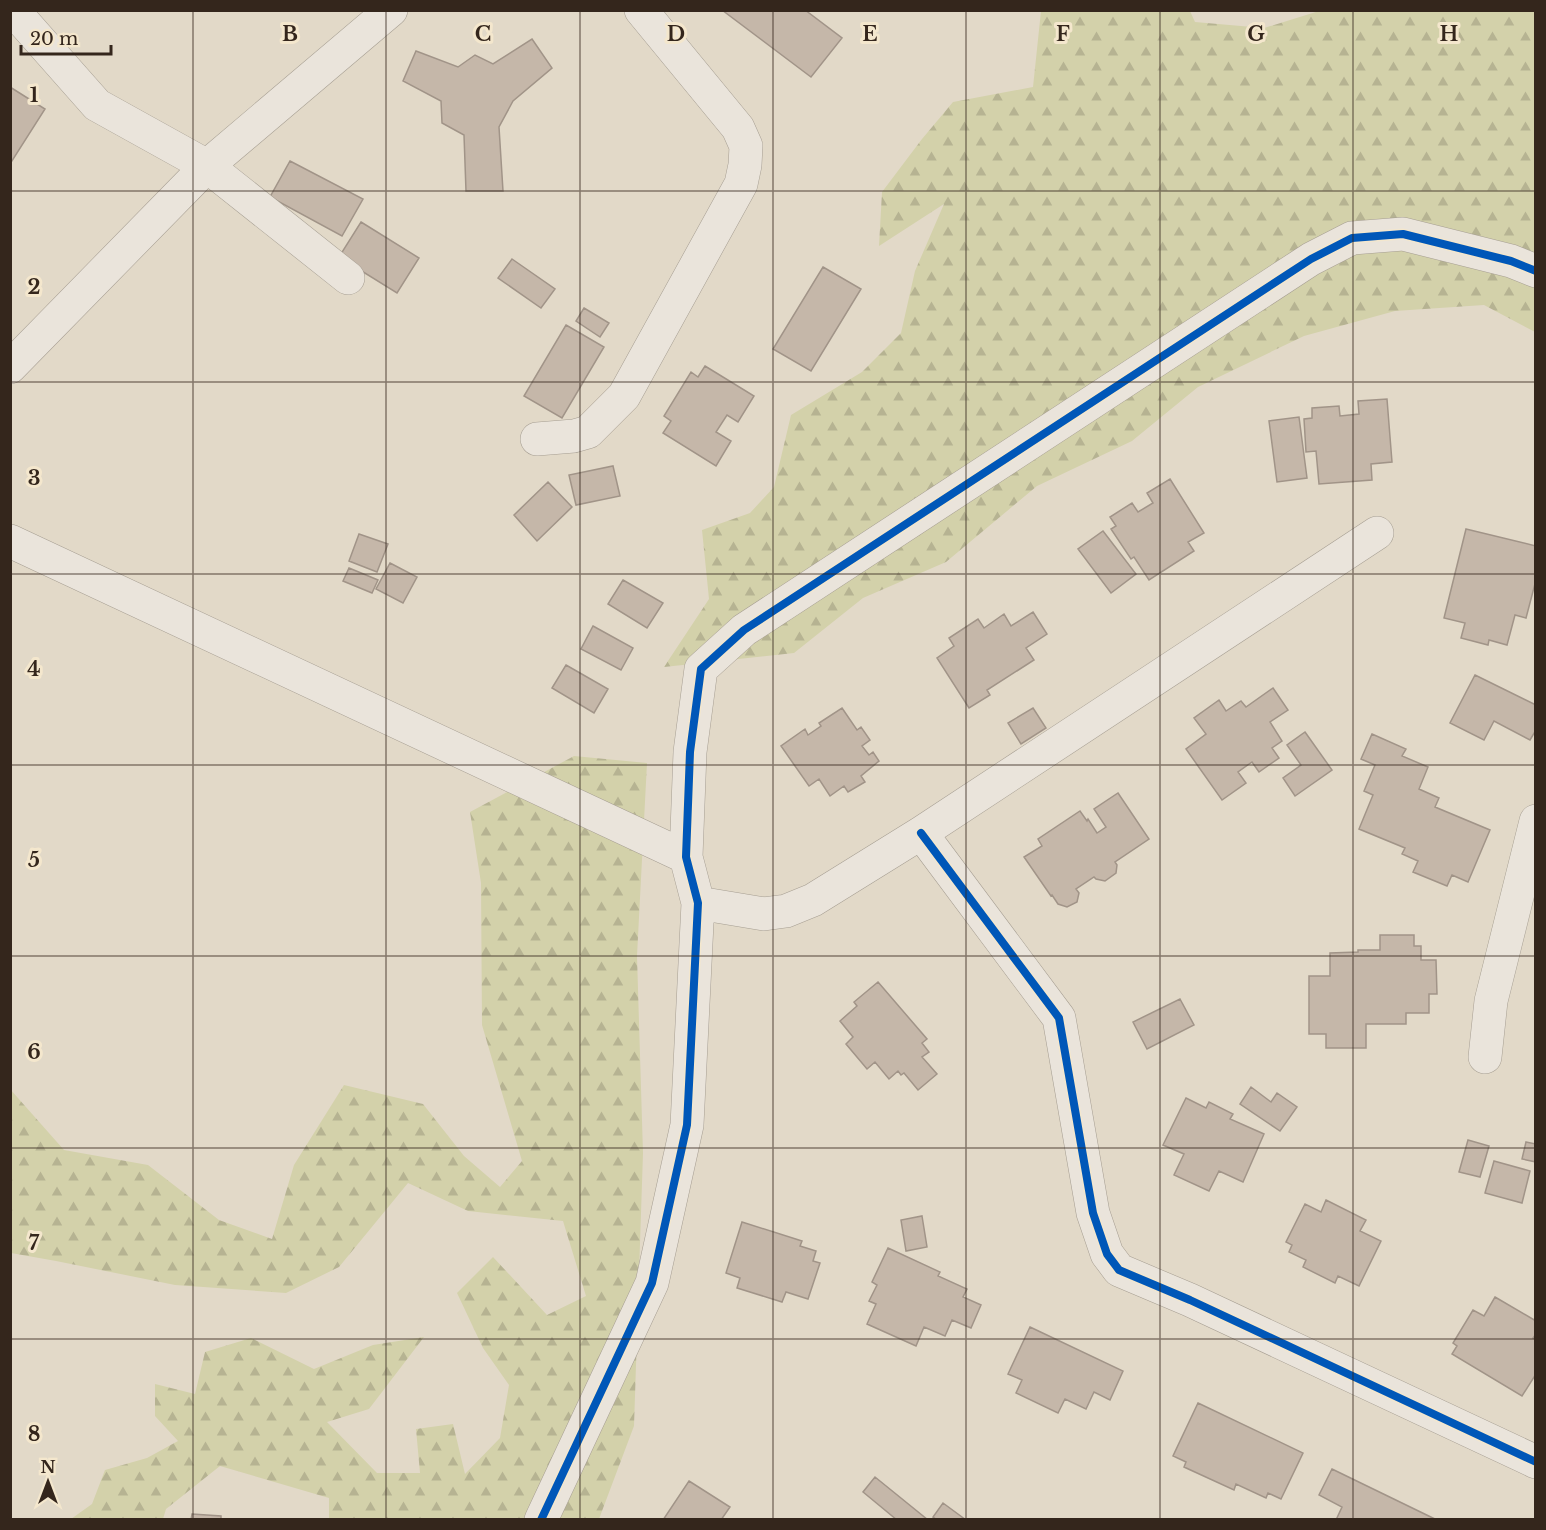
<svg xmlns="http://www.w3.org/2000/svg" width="1546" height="1530" font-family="'Libre Baskerville',serif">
<defs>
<pattern id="forest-firs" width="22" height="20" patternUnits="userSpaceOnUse" patternTransform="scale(1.5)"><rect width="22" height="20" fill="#d3d1aa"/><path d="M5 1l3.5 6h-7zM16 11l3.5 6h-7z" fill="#b6b392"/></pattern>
</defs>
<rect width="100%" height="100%" fill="#e2d9c8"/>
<path fill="url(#forest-firs)" d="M1041,11H1190L1195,22L1264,28L1319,11H1535V332L1484,305L1395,311L1304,336L1198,387L1132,441L1037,486L946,562L863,598L794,653L664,667L709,599L702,530L750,513L774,487L791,415L862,372L901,333L915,271L944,204L879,246L882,192L922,139L953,102L1033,87Z
M574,756L647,763L637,956L643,1153L634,1426L599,1519H329V1498L220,1466L166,1509L163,1519H71L92,1504L105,1470L147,1458L178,1441L155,1416V1384L195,1394L205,1352L251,1338L314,1369L373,1345L424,1337L369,1409L327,1422L377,1473H420L416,1429L453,1424L465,1474L500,1438L509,1385L483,1348L457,1293L493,1257L547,1315L586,1296L563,1221L468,1211L408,1183L339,1267L286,1293L175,1285L56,1261L11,1253L10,1089L64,1150L148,1165L219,1220L272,1239L294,1165L344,1085L423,1104L464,1156L500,1187L522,1161L482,1025L481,883L470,812Z"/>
<path fill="#c5b7a9" stroke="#a19488" stroke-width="1.5" d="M722,10H805L842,38L811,77Z
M532,39L552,68L513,101L499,127L503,191H466L464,135L442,123L441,101L403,81L416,51L458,67L475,55L493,64Z
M10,87L45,109L10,164Z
M290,161L363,199L342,236L270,197Z
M361,222L419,258L397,293L339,257Z
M512,259L555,289L541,308L498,278Z
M823,267L861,289L811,371L773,349Z
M584,308L609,323L600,337L576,321Z
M566,325L604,347L562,418L524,396Z
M705,366L754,396L738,422L727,415L716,432L731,441L716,466L663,433L671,421L664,416L691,372L698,377Z
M1387,399L1392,462L1371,464L1372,480L1319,484L1316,451L1306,452L1304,419L1312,418V408L1339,406L1340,416L1359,414L1358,401Z
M1299,417L1307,478L1277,482L1269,421Z
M613,466L620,496L576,505L569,475Z
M1170,479L1204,533L1188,542L1194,551L1149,580L1134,557L1131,559L1111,529L1116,526L1110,517L1132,503L1138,512L1153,503L1147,493Z
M548,482L572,507L537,541L514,515Z
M1466,529L1536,546V580L1526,618L1515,615L1507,645L1489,640L1488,645L1461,638L1465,623L1444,618Z
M1103,531L1136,574L1111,593L1078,549Z
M359,534L388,544L377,572L349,561Z
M390,563L417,577L403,603L376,589Z
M349,568L378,580L372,593L343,581Z
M623,580L663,603L647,628L608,604Z
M1033,612L1047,634L1026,648L1034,660L987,690L990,695L969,708L937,658L954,646L949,638L978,619L984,628L1004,614L1011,626Z
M593,626L633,648L621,670L581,649Z
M566,665L608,689L594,713L552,688Z
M1475,675L1536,705V730L1530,740L1494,721L1484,740L1450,723Z
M1273,688L1288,710L1270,722L1282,741L1272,748L1279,758L1259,772L1252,762L1238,772L1246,783L1222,800L1186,749L1206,734L1194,718L1219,700L1226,711L1241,701L1246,707Z
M842,708L857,730L861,727L870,740L862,746L869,755L873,752L879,761L861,776L865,782L848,792L844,786L830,796L819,779L809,786L781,746L805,729L808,735L821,726L819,723Z
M1033,708L1046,728L1021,744L1008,723Z
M1305,732L1332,770L1295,796L1283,778L1301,765L1287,745Z
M1372,734L1406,749L1402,756L1428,767L1419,789L1439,798L1435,807L1490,830L1468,882L1452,875L1447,886L1413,872L1418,861L1402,854L1405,848L1359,829L1373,795L1364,791L1375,765L1361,759Z
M1118,793L1149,839L1115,862L1117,865L1116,873L1105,881L1096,879L1094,877L1076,889L1079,893L1077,902L1067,907L1058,904L1052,895L1051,896L1024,857L1042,846L1038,839L1080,811L1087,821L1088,819L1097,833L1106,827L1094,809Z
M1380,935H1414V946H1421V960H1436L1437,994H1429V1013H1406V1024H1366V1048H1326V1034H1309V976H1330V953L1358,952V950H1380Z
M878,982L927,1039L922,1043L929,1052L922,1057L937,1074L918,1090L904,1073L901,1075L898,1071L889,1079L875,1062L867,1069L846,1044L853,1037L840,1021L857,1006L854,1002Z
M1180,999L1194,1025L1147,1049L1133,1022Z
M1251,1087L1271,1102L1277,1093L1297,1107L1280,1131L1240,1104Z
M1186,1098L1206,1108L1209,1102L1233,1114L1230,1119L1264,1134L1243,1182L1219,1171L1209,1191L1174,1175L1184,1154L1163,1145Z
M1468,1140L1489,1146L1480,1177L1459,1172Z
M1526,1142L1536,1144V1162L1522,1159Z
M1494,1161L1530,1171L1522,1203L1485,1193Z
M1326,1200L1366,1220L1360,1231L1381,1241L1359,1286L1338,1276L1335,1283L1303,1267L1306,1260L1289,1252L1292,1245L1286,1242L1305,1204L1321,1212Z
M922,1216L927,1247L906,1251L901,1220Z
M742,1222L802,1241L800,1246L816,1251L813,1261L820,1263L808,1299L786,1292L782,1302L737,1288L740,1278L726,1273Z
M888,1248L940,1272L938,1276L967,1289L963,1297L981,1305L971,1328L952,1320L945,1336L924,1327L916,1346L867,1324L876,1304L869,1301L877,1285L872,1282Z
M1495,1297L1536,1321V1334L1533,1338L1536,1340V1374L1522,1396L1452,1354L1457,1346L1453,1343L1473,1310L1484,1316Z
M1030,1327L1123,1371L1110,1400L1094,1392L1086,1409L1065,1399L1058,1413L1016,1393L1022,1380L1008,1374Z
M1198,1403L1303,1453L1281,1499L1268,1493L1266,1498L1236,1484L1234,1490L1184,1467L1186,1462L1173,1456Z
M1332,1469L1437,1520H1336L1342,1507L1319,1495Z
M875,1477L928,1520H897L863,1492Z
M689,1481L730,1507L721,1520H663Z
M943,1503L966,1520H937L933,1517Z
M192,1514L221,1516V1520H191Z"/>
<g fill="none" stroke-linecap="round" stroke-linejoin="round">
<g stroke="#a69e92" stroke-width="34">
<path id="minor" d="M13,10L97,105L207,166L391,10
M10,367L207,166L348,278
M537,439L574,436L588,432L624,396L741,184L745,165L746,146L738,128L641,10
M10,541L686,857
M921,833L1059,1018L1093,1213L1107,1254L1119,1270L1190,1300L1536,1462
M698,903L764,914L786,911L813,900L921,833L1377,533
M1485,1057L1491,1001L1536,821
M541,1520L652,1283L687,1125L698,903L686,857L690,752L701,669L744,630L1311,259L1352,238L1403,234L1511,261L1536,271"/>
</g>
<use href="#minor" stroke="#eae4db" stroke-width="33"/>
<g stroke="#f4e7cd" stroke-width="11">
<path id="cycleway" d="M921,833L1059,1018L1093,1213L1107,1254L1119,1270L1190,1300L1536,1462
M541,1520L652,1283L687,1125L698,903L686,857L690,752L701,669L744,630L1311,259L1352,238L1403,234L1511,261L1536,271"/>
</g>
<use href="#cycleway" stroke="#0057b8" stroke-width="8"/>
</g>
<path fill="none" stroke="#34261c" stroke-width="1.5" stroke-opacity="0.55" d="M193,10V1520M386,10V1520M580,10V1520M773,10V1520M966,10V1520M1160,10V1520M1353,10V1520M10,191H1536M10,382H1536M10,574H1536M10,765H1536M10,956H1536M10,1148H1536M10,1339H1536"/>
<g font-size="20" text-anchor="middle" font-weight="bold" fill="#34261c" stroke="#f4e7cd" stroke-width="6" stroke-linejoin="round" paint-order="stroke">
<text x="290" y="41">B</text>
<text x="483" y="41">C</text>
<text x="676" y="41">D</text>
<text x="870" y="41">E</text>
<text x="1063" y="41">F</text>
<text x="1256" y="41">G</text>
<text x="1449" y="41">H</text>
<text x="34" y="102">1</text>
<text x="34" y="294">2</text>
<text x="34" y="485">3</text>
<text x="34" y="676">4</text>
<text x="34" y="867">5</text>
<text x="34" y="1059">6</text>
<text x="34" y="1250">7</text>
<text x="34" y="1441">8</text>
</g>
<rect width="1546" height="1530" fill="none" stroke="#34261c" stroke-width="24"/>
<g transform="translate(48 1482)" stroke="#f4e7cd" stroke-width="4.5" paint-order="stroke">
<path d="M0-4.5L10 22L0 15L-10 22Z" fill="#34261c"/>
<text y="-9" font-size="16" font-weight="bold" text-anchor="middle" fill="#34261c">N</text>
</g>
<path d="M21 45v9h90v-9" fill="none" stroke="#34261c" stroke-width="3"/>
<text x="30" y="45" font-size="18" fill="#34261c" stroke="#f4e7cd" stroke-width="4.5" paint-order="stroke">20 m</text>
</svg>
